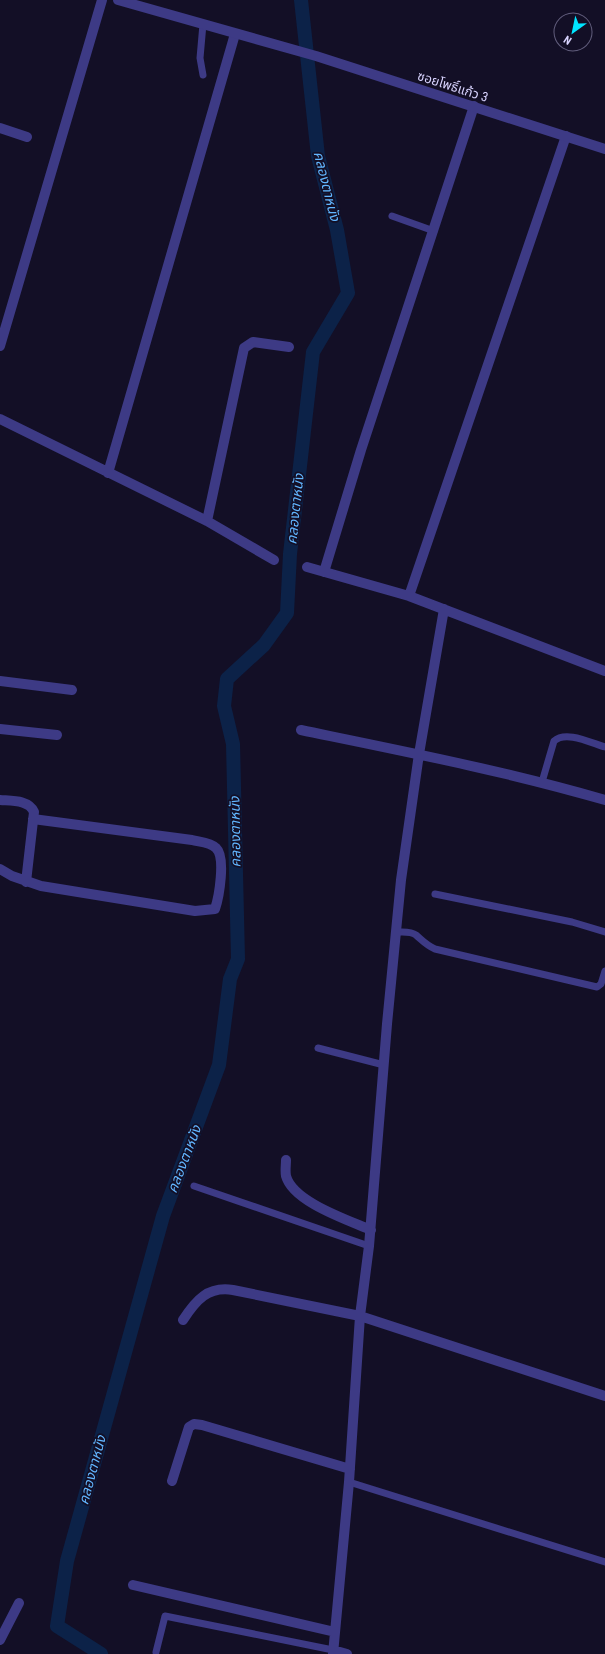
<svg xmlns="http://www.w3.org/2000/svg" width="605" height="1654" font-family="'Roboto Condensed','Noto Sans Thai',sans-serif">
<rect width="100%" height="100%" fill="#130f26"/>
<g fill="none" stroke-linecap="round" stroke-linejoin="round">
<path stroke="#0c2248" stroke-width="14" d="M101,1654L57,1626L67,1561L163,1216L219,1065L230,979L238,959L233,744L224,706L227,679L264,645L287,613L290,554L313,352L348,293L337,230L318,156L301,0"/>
<path stroke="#3d3a85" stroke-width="7" d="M203,75L200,58L203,24
M392,216L434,231
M542,782L554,741C566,730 591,743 605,747
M435,894L572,922L605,932
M397,932C403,932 411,931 416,935C423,941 426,945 435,949L597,987L601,984L605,971
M318,1048L384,1065
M194,1186L369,1246
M349,1482L605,1562
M156,1652L165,1616L333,1650"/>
<path stroke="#3d3a85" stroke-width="10" d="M0,128L27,137
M0,346L102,0
M0,419L207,521L274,560
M108,473L235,34
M207,521L244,348L253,342L289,347
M307,567L409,596L605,671
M324,572L361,450L474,106
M409,596L566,136
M0,681L72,690
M0,729L57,735
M301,730C403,751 505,771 605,800
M0,800C12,801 29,800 34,812L26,882
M0,869L12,876L41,886L195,911L215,909C219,897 226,857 216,848C210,842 199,842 192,840L33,819
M286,1160C286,1165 285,1171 286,1176C293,1202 348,1220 371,1230
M183,1320C196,1300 208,1286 233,1290L360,1316L605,1396
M172,1481L189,1427L194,1424L202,1425L350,1469
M133,1585L335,1632
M0,1640L19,1603
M333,1650L347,1654
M333,1654L349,1482L360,1316L369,1246L387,1024L401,880L419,754L444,609"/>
<path stroke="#3d3a85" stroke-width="10" d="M118,0L316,56L605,149"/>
</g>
<g text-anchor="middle" stroke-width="3.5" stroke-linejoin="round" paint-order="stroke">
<g font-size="13" fill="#d9d4ff" stroke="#130f26">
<text transform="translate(453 86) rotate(18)" y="5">ซอยโพธิ์แก้ว 3</text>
</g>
<g font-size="14" font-style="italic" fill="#62b6ff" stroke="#130f26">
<text transform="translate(327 186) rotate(76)" y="5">คลองตาหนัง</text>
<text transform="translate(295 509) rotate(-84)" y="5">คลองตาหนัง</text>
<text transform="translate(235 832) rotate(-91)" y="5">คลองตาหนัง</text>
<text transform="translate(184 1159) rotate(-69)" y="5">คลองตาหนัง</text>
<text transform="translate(92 1470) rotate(-75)" y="5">คลองตาหนัง</text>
</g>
</g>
<g transform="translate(573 32) rotate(213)"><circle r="19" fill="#130f26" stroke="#625e7d"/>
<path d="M0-3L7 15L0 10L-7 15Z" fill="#00e5ff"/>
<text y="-6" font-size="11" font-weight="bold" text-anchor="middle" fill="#d9d4ff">N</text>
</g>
</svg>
